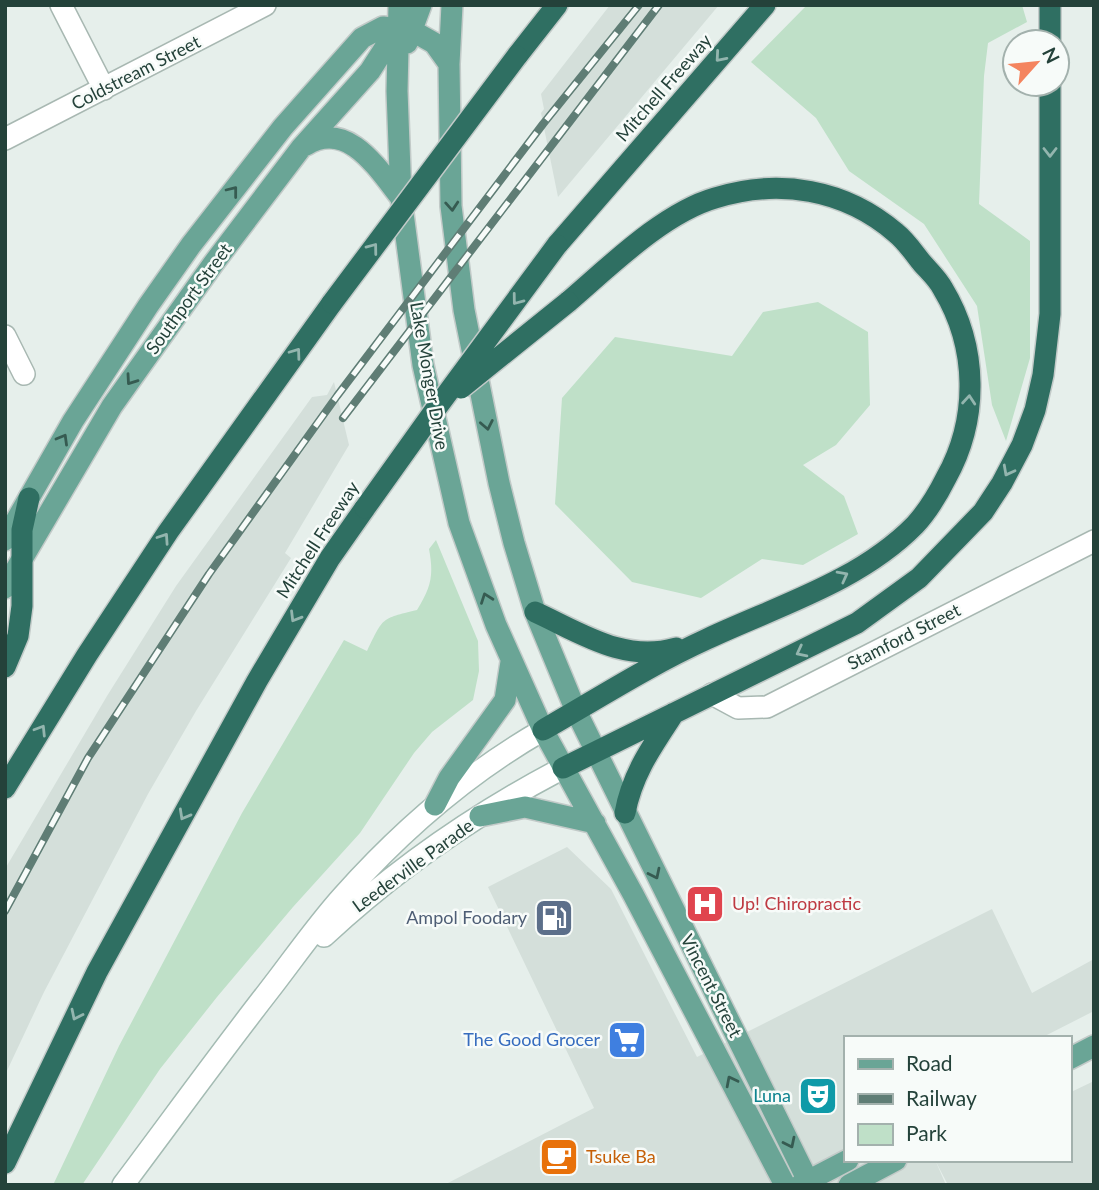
<svg xmlns="http://www.w3.org/2000/svg" width="1099" height="1190" font-family="Lato,sans-serif">
<rect width="100%" height="100%" fill="#e6efeb"/>
<path fill="#d4dfda" d="M610,5H719L558,197L541,113L544,109L541,94Z
M334,382L349,445L285,553L291,558L196,711L148,794L44,992L5,1075V869L107,696L176,586L312,397L327,395Z
M567,847L611,889L697,1057L992,909L1032,993L1094,959V1011L1041,1038H845V1160H1069V1093L1094,1081V1185H948L936,1162L946,1185H444L594,1108L488,887Z"/>
<path fill="#bfe0c8" d="M807,5H1022L1027,22L988,43L984,76L979,204L1030,241V358L1006,441L992,405L977,306L924,224L849,171L816,118L751,62Z
M818,302L868,332L870,405L836,445L803,465L844,496L858,534L803,565L762,559L701,598L632,582L555,504L562,398L615,337L732,356L763,312Z
M436,540L478,641L479,671L473,700L432,732L414,753L360,833L293,907L217,997L160,1069L82,1185H53L119,1046L242,813L344,640L367,651C384,617 380,619 417,610C431,587 434,576 429,549Z"/>
<g fill="none" stroke-linecap="round" stroke-linejoin="round">
<g stroke="#a8b8b2" stroke-width="24">
<path id="street" d="M61,5L104,89
M5,139L265,5
M5,336L24,374
M712,694L738,708L767,707L1094,541"/>
</g>
<g stroke="#a4bbb3" stroke-width="24">
<path id="secondary" d="M324,936C395,870 477,813 563,768
M123,1185C171,1121 218,1056 267,993C292,961 316,926 343,896C401,831 468,773 543,730"/>
</g>
<g stroke="#c2cac8" stroke-width="24">
<path id="primary" d="M399,5L397,91L401,198L423,365L459,523L496,625L543,730L633,894L785,1185
M452,5L449,64L451,206L464,310L499,483L514,543L535,612L576,711L810,1185
M407,43L421,5
M306,145C348,119 378,169 401,198
M5,540L73,421L148,306L191,245L283,127L362,38L383,27L411,30L434,43L449,64
M5,588L112,406L213,264L301,148L370,71L397,29
M435,805L449,778L505,700L511,662
M480,816L525,807L595,823
M1069,1059L1094,1046
M800,1185L848,1160
M849,1185L896,1160"/>
</g>
<g stroke="#c2cac8" stroke-width="24">
<path id="highway" d="M1050,42V5
M517,56L557,5
M557,245L765,5
M535,612C581,633 624,663 676,648
M5,667L18,636L22,606V530L29,498
M543,730C597,699 650,665 707,639C777,606 859,582 915,525C927,512 938,494 946,478C979,419 978,347 943,289C938,279 929,271 922,263C914,253 906,241 896,233C845,189 779,178 715,198C663,213 609,267 568,302
M563,768L857,623L919,578L983,512L1002,483L1022,445L1035,410L1043,375L1050,314V84
M5,788L87,655L168,532L332,303
M625,813C632,774 653,745 674,713
M5,1163L97,972L257,681L330,558L365,508"/>
</g>
<use href="#street" stroke="#fff" stroke-width="21"/>
<use href="#secondary" stroke="#fff" stroke-width="21"/>
<use href="#primary" stroke="#6aa596" stroke-width="21"/>
<use href="#highway" stroke="#2f6f62" stroke-width="21"/>
<g stroke="#5f7d75" stroke-width="8">
<path id="rail" d="M343,418L659,5
M5,911L88,758L209,574L337,396L543,124L639,5"/>
</g>
<use href="#rail" stroke="#f7fbf9" stroke-width="5" stroke-dasharray="16" stroke-linecap="butt"/>
<g stroke="#c2cac8" stroke-width="24" stroke-linecap="butt">
<path id="highway-bridge" d="M332,303L517,56
M461,388L568,302
M365,508L435,410L557,245"/>
</g>
<use href="#highway-bridge" stroke="#2f6f62" stroke-width="21"/>
</g>
<defs><path id="oneway-chevron" d="M-2-3.5L2.5 0L-2 3.5" fill="none" stroke-width="1.6" stroke-linecap="round" stroke-linejoin="round" transform="scale(1.75)"/></defs>
<g stroke="#93b5ae">
<use href="#oneway-chevron" transform="translate(720 57) rotate(131)"/>
<use href="#oneway-chevron" transform="translate(1050 152) rotate(90)"/>
<use href="#oneway-chevron" transform="translate(373 248) rotate(-53)"/>
<use href="#oneway-chevron" transform="translate(517 300) rotate(127)"/>
<use href="#oneway-chevron" transform="translate(296 353) rotate(-54)"/>
<use href="#oneway-chevron" transform="translate(969 400) rotate(-85)"/>
<use href="#oneway-chevron" transform="translate(1008 471) rotate(118)"/>
<use href="#oneway-chevron" transform="translate(164 538) rotate(-56)"/>
<use href="#oneway-chevron" transform="translate(843 576) rotate(-28)"/>
<use href="#oneway-chevron" transform="translate(295 617) rotate(121)"/>
<use href="#oneway-chevron" transform="translate(801 652) rotate(153)"/>
<use href="#oneway-chevron" transform="translate(41 730) rotate(-58)"/>
<use href="#oneway-chevron" transform="translate(184 815) rotate(119)"/>
<use href="#oneway-chevron" transform="translate(76 1015) rotate(116)"/>
</g>
<g stroke="#365b51">
<use href="#oneway-chevron" transform="translate(233 191) rotate(-52)"/>
<use href="#oneway-chevron" transform="translate(452 206) rotate(86)"/>
<use href="#oneway-chevron" transform="translate(131 380) rotate(125)"/>
<use href="#oneway-chevron" transform="translate(487 425) rotate(79)"/>
<use href="#oneway-chevron" transform="translate(63 439) rotate(-60)"/>
<use href="#oneway-chevron" transform="translate(486 598) rotate(-110)"/>
<use href="#oneway-chevron" transform="translate(655 874) rotate(64)"/>
<use href="#oneway-chevron" transform="translate(731 1081) rotate(-117)"/>
<use href="#oneway-chevron" transform="translate(790 1143) rotate(64)"/>
</g>
<defs>
<g id="hospital-square" transform="scale(2.0125)"><rect x="-9" y="-9" width="18" height="18" rx="4" fill="#e0444e" stroke="#f7fbf9"/><path d="M-5-5h3v3.5h4V-5h3V5h-3V1.5h-4V5h-3Z" fill="#fff"/></g>
<g id="fuel-square" transform="scale(2.0125)"><rect x="-9" y="-9" width="18" height="18" rx="4" fill="#5c6f8a" stroke="#f7fbf9"/><path d="M-5.5-6h7V0h2V4h1.3V-2.5L3-4.5l.8-.8L6-3V5H2.5V1h-1V6h-7ZM-4.2-4.7v3.2H.2V-4.7Z" fill="#fff"/></g>
<g id="supermarket-square" transform="scale(2.0125)"><rect x="-9" y="-9" width="18" height="18" rx="4" fill="#3f7fe0" stroke="#f7fbf9"/><path d="M-6-5.5h2.5l.6 2H6L4.5 2H-2.5L-4.4-4H-6ZM-1.5 3.2a1.3 1.3 0 1 0 .1 0ZM3 3.2a1.3 1.3 0 1 0 .1 0Z" fill="#fff"/></g>
<g id="theatre-square" transform="scale(2.0125)"><rect x="-9" y="-9" width="18" height="18" rx="4" fill="#0f9aa8" stroke="#f7fbf9"/><path d="M-5-5.5Q0-4 5-5.5V0Q5 5 0 6Q-5 5-5 0ZM-3.3-2.5H-1v1.5H-3.3ZM1-2.5H3.3v1.5H1ZM-2.8 1Q0 5.5 2.8 1Z" fill="#fff"/></g>
<g id="cafe-square" transform="scale(2.0125)"><rect x="-9" y="-9" width="18" height="18" rx="4" fill="#e8710a" stroke="#f7fbf9"/><path d="M-5.5-4.5H6V0H3Q3 3.5 0 3.5H-2.5Q-5.5 3.5-5.5 0ZM3-3.2v2h1.7v-2ZM-6 4.5H4V6H-6Z" fill="#fff"/></g>
</defs>
<g fill-rule="evenodd">
<use href="#hospital-square" x="705" y="904"/>
<use href="#fuel-square" x="554" y="918"/>
<use href="#supermarket-square" x="627" y="1040"/>
<use href="#theatre-square" x="818" y="1096"/>
<use href="#cafe-square" x="559" y="1157"/>
</g>
<g text-anchor="middle" stroke-width="5" stroke-linejoin="round" paint-order="stroke">
<g font-size="18" fill="#24423a" stroke="#f7fbf9">
<text transform="translate(136 73) rotate(-27)" y="6">Coldstream Street</text>
<text transform="translate(664 88) rotate(-49)" y="6">Mitchell Freeway</text>
<text transform="translate(189 299) rotate(-54)" y="6">Southport Street</text>
<text transform="translate(429 376) rotate(80)" y="6">Lake Monger Drive</text>
<text transform="translate(318 540) rotate(-57)" y="6">Mitchell Freeway</text>
<text transform="translate(904 637) rotate(-27)" y="6">Stamford Street</text>
<text transform="translate(413 866) rotate(-36)" y="6">Leederville Parade</text>
<text transform="translate(711 986) rotate(63)" y="6">Vincent Street</text>
</g>
<g font-size="18" fill="#be3a42" stroke="#f7fbf9" text-anchor="start">
<text x="732" y="910">Up! Chiropractic</text>
</g>
<g font-size="18" fill="#4e5e75" stroke="#f7fbf9" text-anchor="end">
<text x="527" y="924">Ampol Foodary</text>
</g>
<g font-size="18" fill="#366cbe" stroke="#f7fbf9" text-anchor="end">
<text x="600" y="1046">The Good Grocer</text>
</g>
<g font-size="18" fill="#0d838f" stroke="#f7fbf9" text-anchor="end">
<text x="791" y="1102">Luna</text>
</g>
<g font-size="18" fill="#c56008" stroke="#f7fbf9" text-anchor="start">
<text x="586" y="1163">Tsuke Ba</text>
</g>
</g>
<rect width="1099" height="1190" fill="none" stroke="#24423a" stroke-width="14"/>
<rect x="844" y="1036" width="228" height="126" fill="#f7fbf9" stroke="#a3b1ad" stroke-width="2"/>
<rect x="858" y="1059" width="35" height="10" fill="#6aa596" stroke="#a3b1ad" stroke-width="2"/>
<text x="906" y="1071" font-size="21" fill="#24423a">Road</text>
<rect x="858" y="1094" width="35" height="10" fill="#5f7d75" stroke="#a3b1ad" stroke-width="2"/>
<text x="906" y="1106" font-size="21" fill="#24423a">Railway</text>
<rect x="858" y="1124" width="35" height="21" fill="#bfe0c8" stroke="#a3b1ad" stroke-width="2"/>
<text x="906" y="1141" font-size="21" fill="#24423a">Park</text>
<g transform="translate(1036 63) rotate(63)"><circle r="33" fill="#f7fbf9" stroke="#a3b1ad" stroke-width="2"/>
<path d="M0-5L12 26L0 18L-12 26Z" fill="#f4845f"/>
<text y="-10" font-size="19" font-weight="bold" text-anchor="middle" fill="#24423a">N</text>
</g>
</svg>
